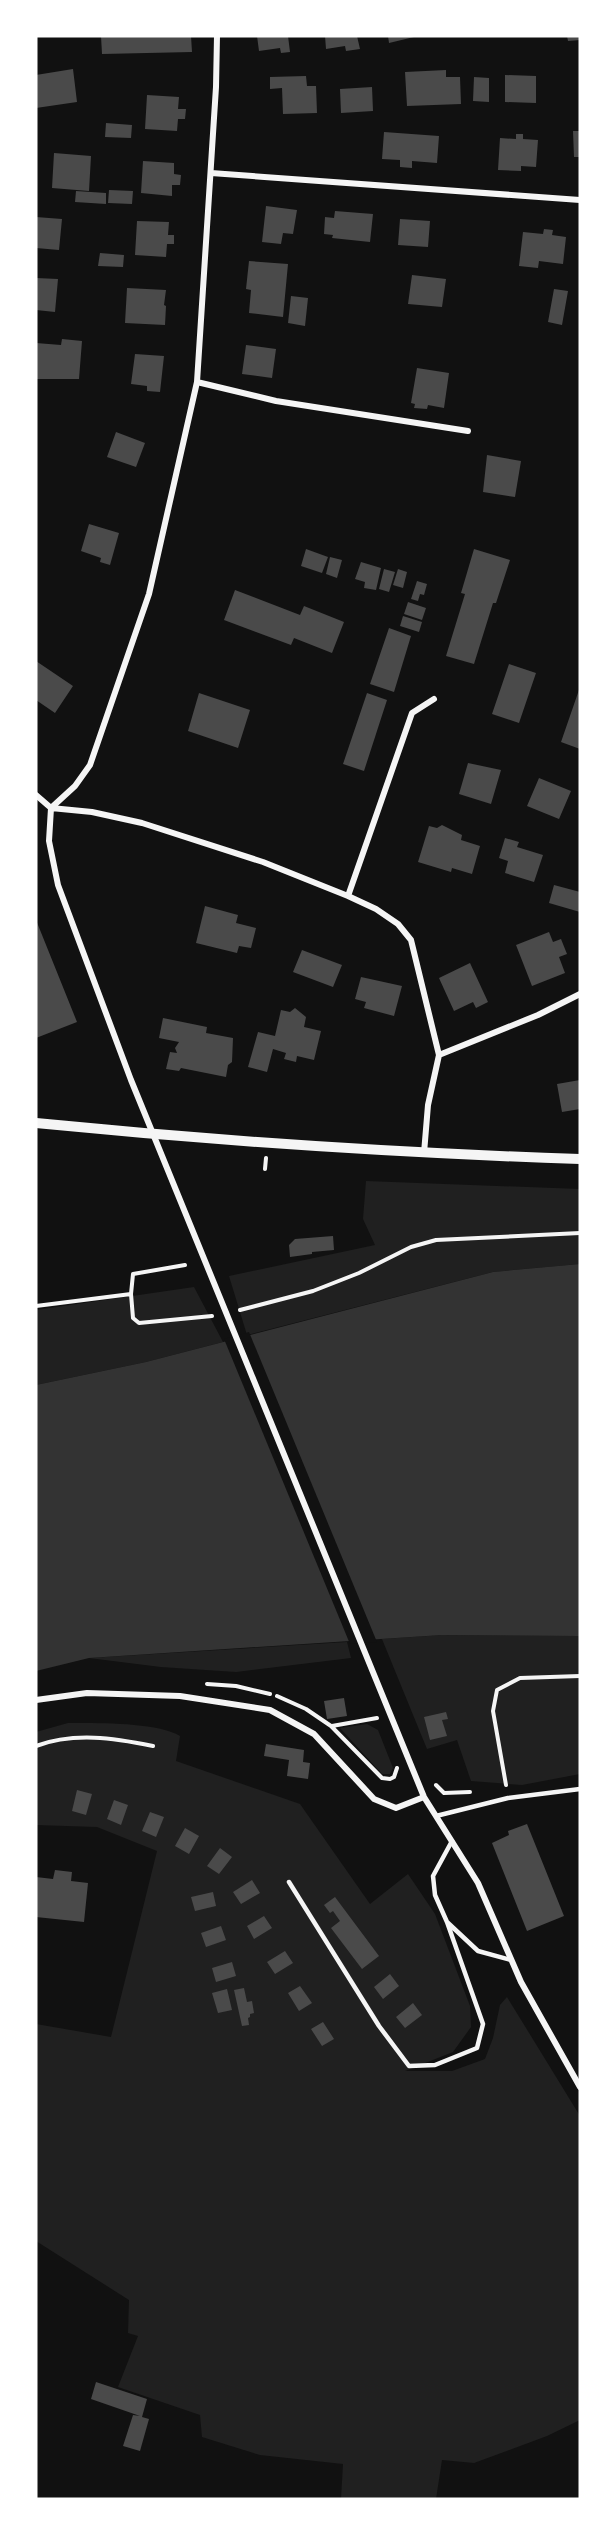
<svg xmlns="http://www.w3.org/2000/svg" width="616" height="2535" font-family="'Titillium Web',sans-serif">
<rect width="100%" height="100%" fill="#111"/>
<path fill="#202020" d="M366,1181L580,1189V1264L493,1272L247,1335L229,1276L375,1245L363,1219Z
M194,1287L223,1342L146,1362L36,1385V1310Z
M442,1635L580,1636V1774L522,1785L471,1781L457,1740L427,1749L382,1639Z
M347,1642L351,1658L236,1672L161,1667L89,1658Z
M68,1723C96,1723 157,1722 180,1736L176,1761L300,1804L370,1904L408,1874L435,1914L470,2006L471,2027L453,2052L405,2071H452L485,2059L493,2038L500,2005L507,1997L580,2116V2420L547,2436L474,2463L442,2460L436,2499H341L343,2464L260,2455L202,2437L200,2415L118,2387L138,2336L128,2333L129,2300L36,2241V2024L111,2037L157,1851L97,1827L36,1825V1732Z
M367,1724L378,1730L393,1768L390,1774H382L340,1728Z"/>
<path fill="#333" d="M580,1264V1636L442,1635L89,1658L36,1671V1385L146,1362L493,1272Z"/>
<path fill="#111" d="M249,1332L377,1642L350,1644L224,1339Z"/>
<path fill="#4a4a4a" d="M101,36H191L192,52L102,54Z
M257,36H288L290,52L281,53L280,48L259,51Z
M325,36H357L360,49L346,51L345,46L326,49Z
M388,36H414V37L389,43Z
M567,36H580V40L568,41Z
M73,69L77,102L36,108V75Z
M446,70V77H460L461,104L407,106L405,72Z
M505,75L536,76V103L505,102Z
M306,76L307,86H316L317,113L283,114L282,88L270,89V77Z
M474,77L489,78V102L473,101Z
M372,87L373,111L341,113L340,89Z
M147,95L179,97L178,109H186L185,119H178L177,131L145,129Z
M106,123L132,125L131,138L105,137Z
M573,131H580V157H574Z
M384,132L439,136L437,163L412,161V168L400,167V160L382,159Z
M516,134H523V139L538,140L536,167L521,166V171L498,170L500,138L516,139Z
M54,153L91,156L89,191L52,188Z
M143,161L174,163V174L181,175L180,185H172V196L141,193Z
M109,190L133,191L132,204L108,203Z
M76,191L106,193V204L75,202Z
M266,206L297,210L293,234L283,233L281,244L262,242Z
M335,211L373,214L370,242L332,238L333,235L324,234L325,217L334,218Z
M36,217L62,219L59,250L36,248Z
M400,219L430,221L428,247L398,245Z
M137,221L169,222L168,235H174V244H167L166,257L135,255Z
M544,229L553,230L552,235L566,237L563,264L539,261L538,268L519,266L523,232L543,234Z
M100,253L124,255L123,267L98,266Z
M249,261L288,264L283,317L249,313L251,290L246,289Z
M412,275L446,279L442,307L408,304Z
M36,278L58,279L55,312L36,310Z
M127,288L166,290L164,305L166,306L165,325L125,323Z
M554,289L568,291L562,325L548,322Z
M291,296L308,298L305,326L288,323Z
M62,339L82,341L79,379H36V343L61,345Z
M246,345L276,349L272,378L242,374Z
M135,354L164,356L160,392L147,391V386L131,384Z
M417,368L449,373L444,408L428,405L427,409L414,408L415,404L411,403Z
M116,432L145,443L136,467L107,457Z
M487,455L521,461L515,497L483,492Z
M89,524L119,533L110,565L100,562L101,558L81,551Z
M306,549L328,557L322,573L301,566Z
M474,549L510,560L496,603H493L474,664L446,656L465,594L461,593Z
M330,557L342,560L337,578L326,574Z
M361,562L381,568L376,590L364,588L365,582L355,579Z
M384,569L395,572L389,592L379,589Z
M398,569L407,572L403,588L393,585Z
M417,581L427,584L424,595L420,594L418,601L411,599Z
M235,590L300,615L304,606L344,622L332,653L294,638L291,645L224,620Z
M408,602L426,608L422,620L404,614Z
M403,616L422,622L419,632L400,626Z
M389,628L411,636L394,692L370,684Z
M36,661L73,686L55,713L36,700Z
M509,664L536,673L519,723L492,714Z
M580,687V749L561,742Z
M199,693L250,710L238,748L188,731Z
M367,693L387,700L364,771L343,764Z
M468,763L501,770L491,804L459,794Z
M539,778L571,791L559,819L527,806Z
M442,825L462,835L461,840L480,846L472,874L452,868L451,872L418,862L429,826L437,828Z
M505,838L519,842L517,847L543,855L534,882L505,873L508,861L499,858Z
M554,885L580,892V912L549,903Z
M205,906L238,915L236,923L256,928L251,948L239,946L237,953L196,943Z
M36,920L77,1022L36,1038Z
M549,932L553,942L561,939L567,954L559,957L565,973L532,986L516,945Z
M302,950L342,965L333,987L293,972Z
M470,963L488,1002L476,1008L473,1002L454,1011L439,978Z
M361,977L402,986L394,1016L364,1008L366,1002L355,999Z
M295,1008L306,1017L304,1027L321,1031L314,1060L297,1056L296,1062L284,1059L286,1053L273,1049L267,1072L248,1067L258,1032L275,1036L281,1010L290,1012Z
M163,1018L207,1027L206,1033L233,1038L232,1062L228,1065L226,1077L181,1068L179,1071L166,1069L170,1052L177,1053L175,1048L179,1042L159,1038Z
M580,1080V1109L562,1112L557,1084Z
M333,1236L334,1250L312,1252V1254L290,1257L289,1245L295,1239Z
M344,1698L347,1716L327,1719L324,1701Z
M446,1712L448,1719L442,1720L447,1736L430,1740L424,1717Z
M266,1744L304,1750L303,1762L310,1763L308,1779L287,1776L289,1760L264,1756Z
M77,1790L92,1794L86,1815L72,1811Z
M114,1800L128,1805L121,1825L107,1819Z
M150,1812L164,1817L156,1837L142,1831Z
M527,1824L564,1916L527,1931L492,1843L509,1835L508,1831Z
M185,1828L199,1836L189,1854L175,1846Z
M220,1848L232,1857L219,1874L207,1866Z
M55,1870L72,1872L71,1881L88,1883L84,1922L36,1917V1877L53,1879Z
M252,1880L260,1893L241,1904L233,1892Z
M213,1892L216,1906L195,1911L191,1897Z
M335,1897L379,1956L362,1969L331,1928L340,1921L333,1911L330,1913L324,1905Z
M264,1916L272,1928L254,1939L247,1926Z
M221,1926L226,1940L206,1947L201,1933Z
M285,1951L293,1963L275,1974L267,1962Z
M232,1962L236,1976L216,1982L212,1968Z
M390,1974L399,1986L383,1999L374,1987Z
M300,1986L312,2003L299,2011L288,1993Z
M244,1988L247,2002L252,2001L254,2013L250,2014V2017L248,2018L249,2025L242,2026L234,1990Z
M227,1989L232,2010L218,2013L212,1993Z
M413,2003L422,2015L405,2028L396,2017Z
M323,2022L334,2039L322,2046L311,2029Z
M96,2382L147,2399L142,2417L149,2419L140,2451L123,2446L133,2415L140,2416L91,2399Z"/>
<g fill="none" stroke-linecap="round" stroke-linejoin="round">
<path stroke="#f5f5f5" stroke-width="4" d="M265,1169L266,1158
M131,1294L133,1318L139,1323L212,1316
M36,1306L131,1294L133,1274L185,1265
M240,1310L313,1291L359,1273L411,1247L436,1240L580,1233
M207,1684L236,1686L270,1694
M277,1696L306,1709L331,1726L382,1778L390,1779L394,1777L397,1768
M332,1726L377,1718
M36,1746C74,1732 114,1738 153,1746
M436,1785L444,1793L470,1792
M506,1785L493,1711L497,1690L520,1678L580,1676"/>
<path stroke="#f5f5f5" stroke-width="4.5" d="M436,1816L508,1798L580,1789
M452,1841L433,1876L435,1895L447,1922L478,1951L511,1960
M289,1882L379,2026L409,2066L435,2065L477,2048L483,2024L447,1922"/>
<path stroke="#f5f5f5" stroke-width="6" d="M211,173L580,200
M197,382L276,401L468,431
M36,795L51,808L92,812L142,823L263,862L348,896L376,909L398,924L411,940L439,1055L428,1105L424,1153
M51,808L49,841L58,885L131,1080L424,1797L478,1883L521,1982L580,2087
M51,808L75,786L90,765L149,594L197,382L216,87L217,36
M348,896L412,713L434,699
M439,1055L538,1015L580,994
M36,1700L87,1693L180,1696L270,1710L314,1734L374,1799L396,1808L424,1797"/>
<path stroke="#f5f5f5" stroke-width="10" d="M36,1123C217,1141 398,1153 580,1159"/>
</g>
<rect width="616" height="2535" fill="none" stroke="#ffffff" stroke-width="75"/>
</svg>
